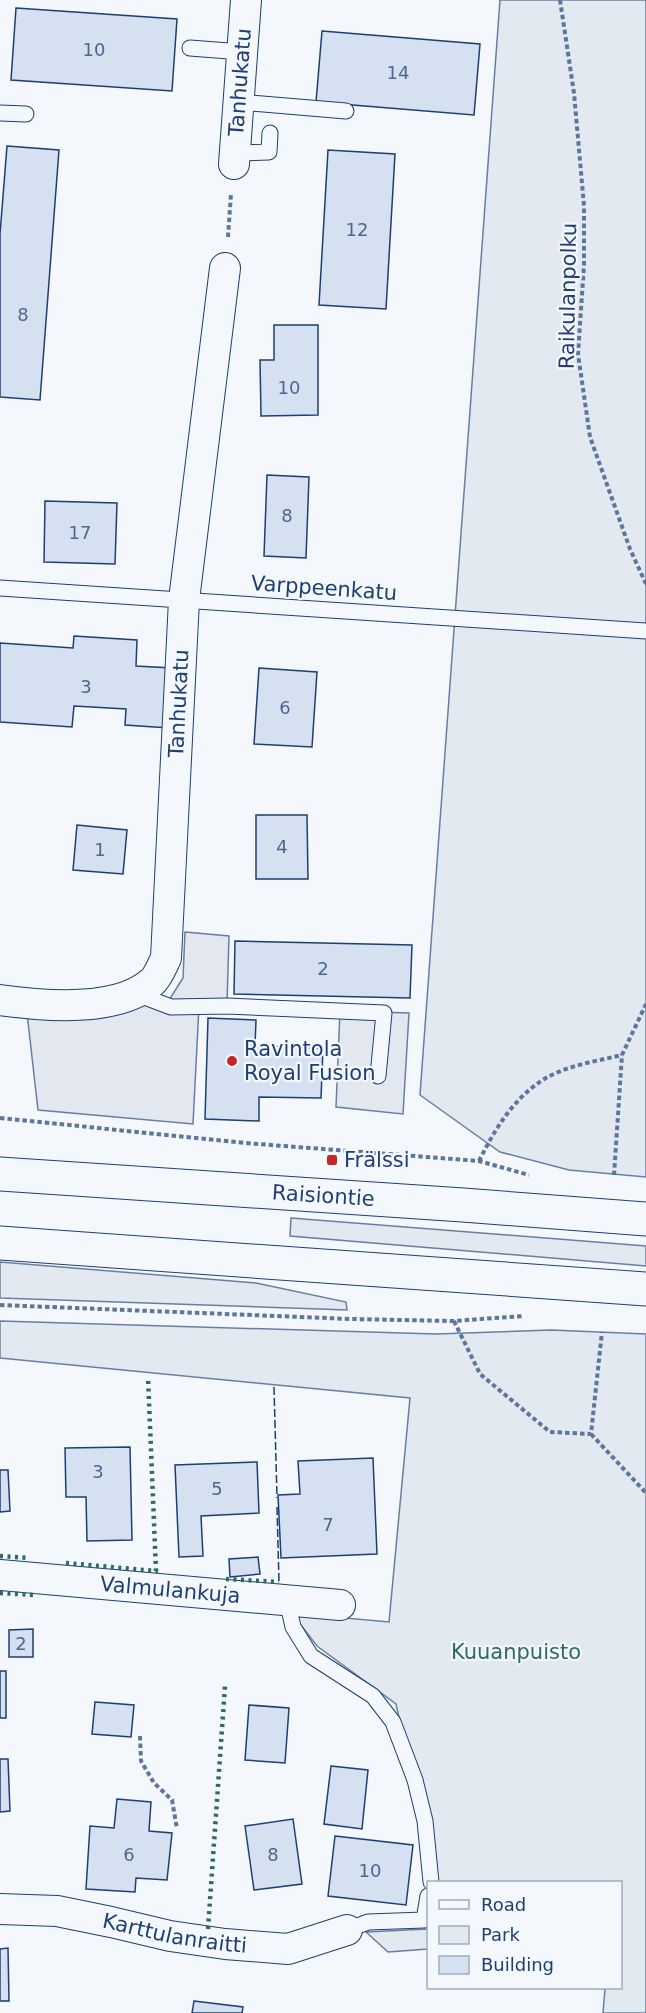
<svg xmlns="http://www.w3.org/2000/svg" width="646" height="2013" font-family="'DejaVu Sans',sans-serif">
<rect width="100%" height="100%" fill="#f4f7fb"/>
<path fill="#e3e9f0" stroke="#687fa3" stroke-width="1.5" d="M500,0H646V1177L569,1170L500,1152L420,1095Z
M291,1218L646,1246V1266L290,1236Z
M0,1262L256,1283L346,1302L347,1310L0,1298Z
M0,1321L436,1334L551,1330L646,1334V2013H603L605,1989L591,1988H620V1882H436L396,1704L317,1646L297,1620L301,1614L389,1622L410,1398L0,1358Z
M428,1929V1949L388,1952L366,1932Z"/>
<path fill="#e3e8f0" stroke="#687fa3" stroke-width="1.5" d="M185,932L229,936L227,1003L169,1000L183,978Z
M113,1000L199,1006L193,1124L38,1110L26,1004Z
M340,1011L409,1013L403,1114L336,1107Z"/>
<path fill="#d5e0f0" stroke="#1d3f73" stroke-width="1.5" d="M16,8L177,19L172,91L11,80Z
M322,31L480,44L474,115L316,102Z
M7,146L59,150L40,400L0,397V234Z
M328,150L395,154L386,309L319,305Z
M274,325H318V415L261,416L260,360H274Z
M267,475L309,477L306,558L264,556Z
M45,501L117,503L115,564L44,562Z
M74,636L137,640L136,666L172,668L169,728L125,725L126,709L74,706L72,727L0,722V643L73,648Z
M259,668L317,672L312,747L254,744Z
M256,815H307L308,879H256Z
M77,825L127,830L123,874L73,870Z
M235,941L412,945L410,998L234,994Z
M208,1018L256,1020L255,1046L323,1048L321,1098L259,1097V1121L205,1119Z
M130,1447L132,1540L87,1541L86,1497H66L65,1448Z
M373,1458L377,1554L281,1558L278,1495L300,1494L298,1461Z
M257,1462L259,1513L201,1516L203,1556L179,1557L175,1465Z
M0,1470H8L10,1511L0,1512Z
M258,1557L260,1574L230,1577L229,1559Z
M33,1629V1657H9V1630Z
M0,1671H6V1718H0Z
M95,1702L134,1705L131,1737L92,1734Z
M249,1705L289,1708L285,1763L245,1760Z
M0,1759H8L10,1811L0,1812Z
M331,1766L368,1770L362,1829L324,1824Z
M117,1799L151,1802L149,1831L172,1833L167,1880L136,1878L135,1892L86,1889L90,1826L114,1828Z
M293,1819L302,1884L254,1890L245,1826Z
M335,1836L413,1845L406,1905L328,1896Z
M8,1948L9,2001H0V1949Z
M194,2001L243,2007L242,2013H192Z"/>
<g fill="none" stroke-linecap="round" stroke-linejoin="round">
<g stroke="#1d3f73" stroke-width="17">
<path id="lane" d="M190,48L242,52
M238,102L346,111
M0,113L26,114
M235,153L269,152L270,133
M0,588L646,631
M134,993L171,1007L227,1006L384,1013L378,1076
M287,1600L293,1627L311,1656L373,1696L393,1722L415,1780L425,1821L431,1882
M347,1930L368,1922L424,1920L428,1896"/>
</g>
<g stroke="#1d3f73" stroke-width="32">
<g id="street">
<path id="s1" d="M234,164L246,0"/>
<path id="s2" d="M0,1000C43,1006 117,1013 152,982C158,977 162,966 166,958L184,600L225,268"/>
<path id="s3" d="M0,1575L340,1605"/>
<path id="s4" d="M0,1909L57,1911L111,1922L170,1936L225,1944L288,1949L347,1930"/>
</g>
</g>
<g stroke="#1d3f73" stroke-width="35">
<g id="secondary">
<path id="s5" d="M0,1174L463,1205L646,1219"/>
<path d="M0,1243L646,1289"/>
</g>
</g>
<path stroke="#5e769c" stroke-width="4" stroke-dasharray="4.5 3" stroke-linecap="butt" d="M560,0L574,93L584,206V265L578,354L590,437L630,549L646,584
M228,237L231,194
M0,1118L245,1143L479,1161L529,1175
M479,1161C495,1129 514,1097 546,1078C569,1065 597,1061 622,1055
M614,1175L622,1055L646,1004
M0,1305L351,1319L453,1321L524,1316
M454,1321L480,1374L550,1432L591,1434L602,1332
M591,1434L646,1493
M140,1736L141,1761L154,1783L172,1800L177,1829"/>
<use href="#lane" stroke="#f4f7fb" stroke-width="15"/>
<use href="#street" stroke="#f4f7fb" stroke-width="30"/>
<use href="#secondary" stroke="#f4f7fb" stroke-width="33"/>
<path stroke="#2c6c60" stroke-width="4.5" stroke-dasharray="3 4.5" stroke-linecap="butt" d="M0,1556L29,1558
M66,1563L156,1571L148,1377
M226,1579L279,1582
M0,1593L34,1595
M208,1929L225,1686"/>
<path stroke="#1d3f73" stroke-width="1.5" stroke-dasharray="8 3" stroke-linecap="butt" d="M274,1387L277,1498
M277,1507L279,1582"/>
</g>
<g fill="#c62828" stroke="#f4f7fb" stroke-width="2">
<circle cx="232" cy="1061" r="6"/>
<rect x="326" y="1154" width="12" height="12" rx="3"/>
</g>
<g text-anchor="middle" stroke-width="4.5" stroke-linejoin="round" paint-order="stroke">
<g font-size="18" fill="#4b6792">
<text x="94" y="56">10</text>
<text x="398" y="79">14</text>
<text x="357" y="236">12</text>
<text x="23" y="321">8</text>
<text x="289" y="394">10</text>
<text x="287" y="522">8</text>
<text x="80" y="539">17</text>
<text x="86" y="693">3</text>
<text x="285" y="714">6</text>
<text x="282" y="853">4</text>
<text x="100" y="856">1</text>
<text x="323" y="975">2</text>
<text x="98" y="1478">3</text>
<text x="217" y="1495">5</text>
<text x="328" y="1531">7</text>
<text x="21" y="1650">2</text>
<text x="129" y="1861">6</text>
<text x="273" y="1861">8</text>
<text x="370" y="1877">10</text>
</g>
<g font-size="21" fill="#1d3f73" stroke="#f4f7fb">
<text dy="7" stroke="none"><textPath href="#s1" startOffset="82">Tanhukatu</textPath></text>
<text transform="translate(568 296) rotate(-89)" y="7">Raikulanpolku</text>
<text transform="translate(324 588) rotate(4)" y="7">Varppeenkatu</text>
<text dy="7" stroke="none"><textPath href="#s2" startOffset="440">Tanhukatu</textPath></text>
<text dy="7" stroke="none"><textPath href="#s5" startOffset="324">Raisiontie</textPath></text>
<text dy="7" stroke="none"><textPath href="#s3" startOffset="171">Valmulankuja</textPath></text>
<text dy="7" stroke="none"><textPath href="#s4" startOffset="177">Karttulanraitti</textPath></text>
</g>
<g font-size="21" fill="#1d3f73" stroke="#f4f7fb" text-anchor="start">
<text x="244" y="1056">Ravintola<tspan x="244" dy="24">Royal Fusion</tspan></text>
<text x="344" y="1167">Frälssi</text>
</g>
<g font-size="21" fill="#2c6c60" stroke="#f4f7fb">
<text x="516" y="1659">Kuuanpuisto</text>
</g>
</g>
<rect x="427" y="1881" width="195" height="108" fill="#f4f7fb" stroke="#9eadc5" stroke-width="1.5"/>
<rect x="439" y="1900" width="30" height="9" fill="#f4f7fb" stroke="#9eadc5" stroke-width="1.5"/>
<text x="481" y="1911" font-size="18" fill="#1d3f73">Road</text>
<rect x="439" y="1926" width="30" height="18" fill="#e3e9f0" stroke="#9eadc5" stroke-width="1.5"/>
<text x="481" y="1941" font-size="18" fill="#1d3f73">Park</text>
<rect x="439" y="1956" width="30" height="18" fill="#d5e0f0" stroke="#9eadc5" stroke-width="1.5"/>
<text x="481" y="1971" font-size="18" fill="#1d3f73">Building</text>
</svg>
